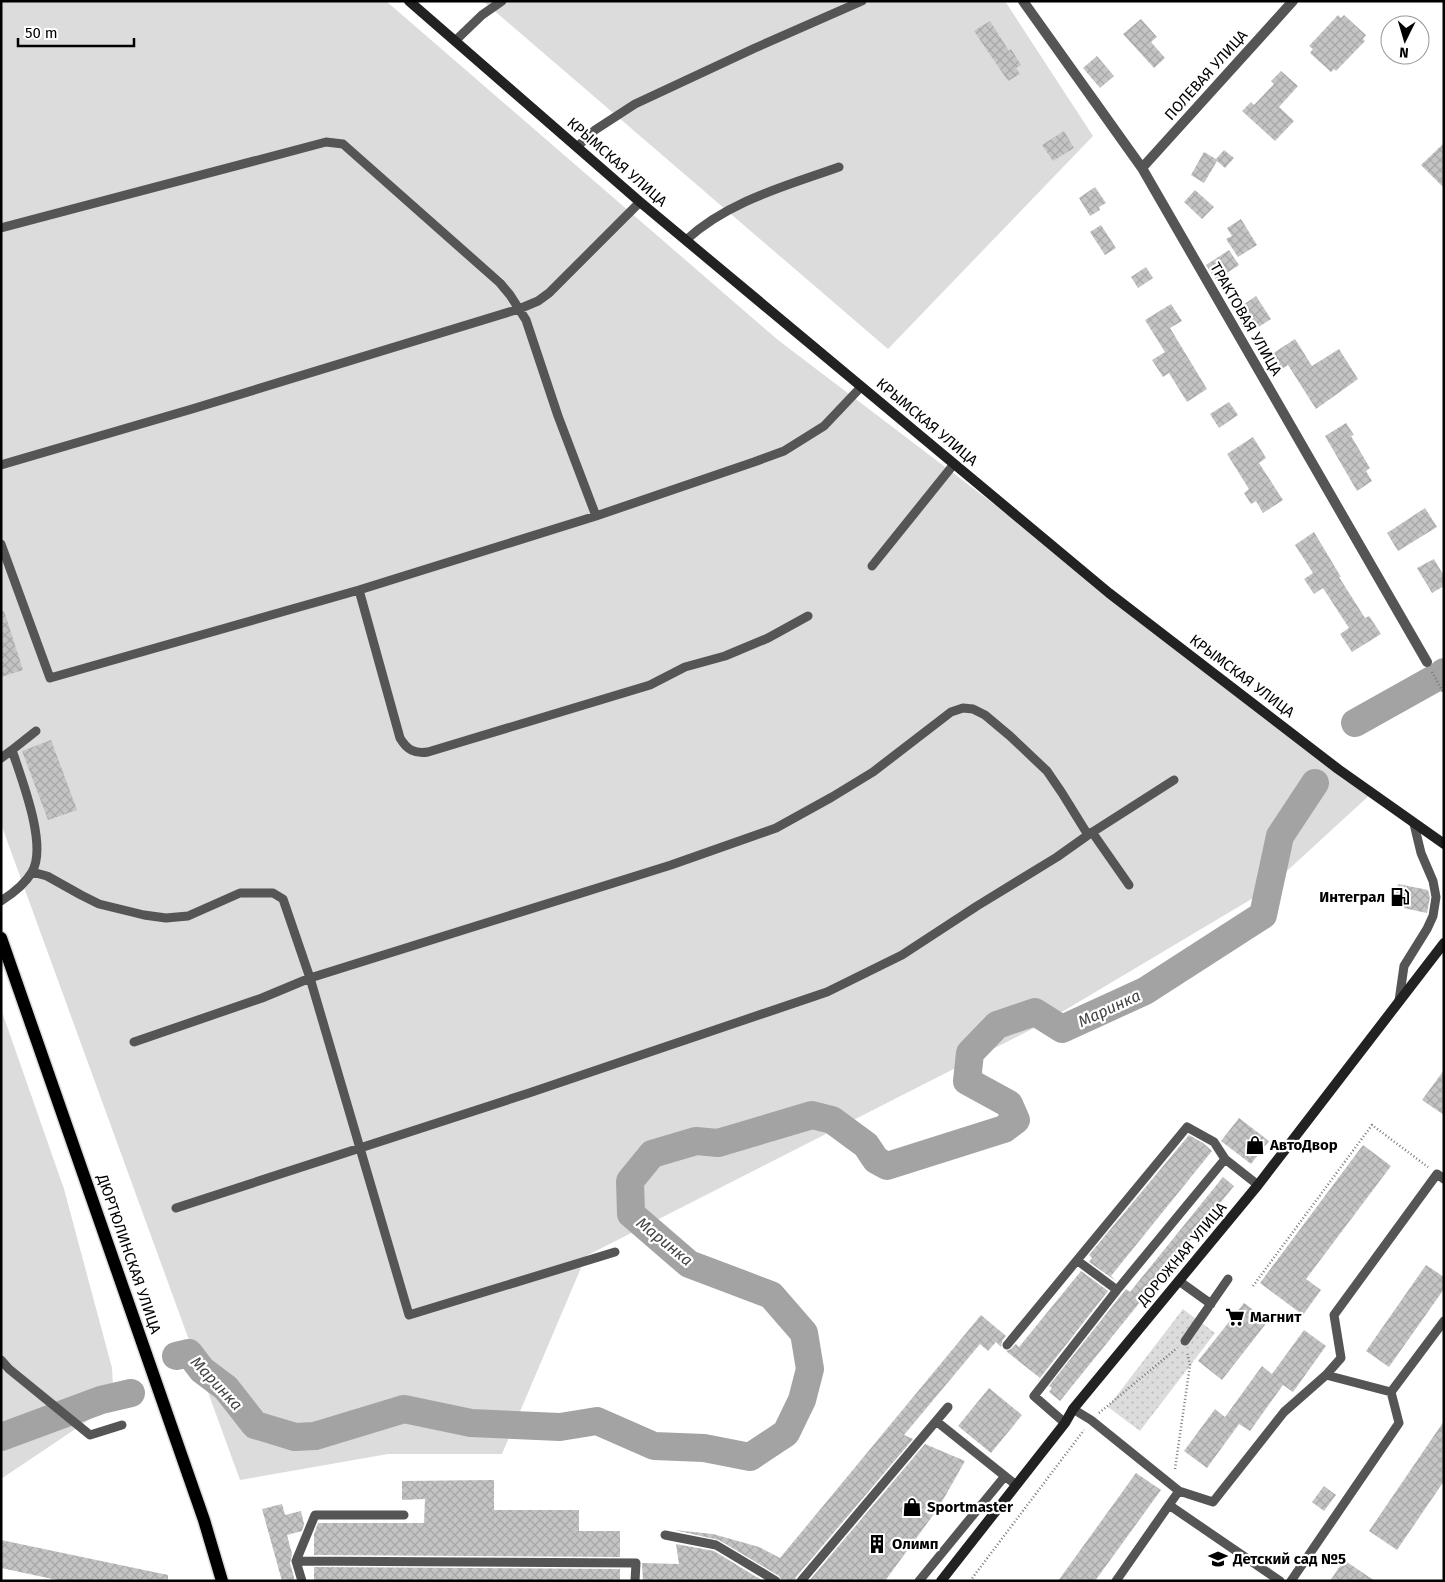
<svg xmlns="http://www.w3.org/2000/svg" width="1445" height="1582" font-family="'Fira Sans',sans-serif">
<defs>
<pattern id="grass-dots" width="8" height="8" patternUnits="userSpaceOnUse" patternTransform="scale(1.25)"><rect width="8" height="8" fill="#dcdcdc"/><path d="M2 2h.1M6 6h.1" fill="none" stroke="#bbb" stroke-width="1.8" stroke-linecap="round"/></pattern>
<pattern id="building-cross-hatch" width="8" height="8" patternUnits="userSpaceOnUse" patternTransform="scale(1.25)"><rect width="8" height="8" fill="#c4c4c4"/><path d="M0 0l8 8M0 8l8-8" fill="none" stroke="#a7a7a7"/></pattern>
</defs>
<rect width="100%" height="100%" fill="#fff"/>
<path fill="url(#grass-dots)" d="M1183,1309L1215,1333L1140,1431L1108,1407Z"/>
<path fill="#dcdcdc" d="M1,1H386L778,340L1373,792L1265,891L1040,1025L586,1256L502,1454H388L240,1480L1,824Z
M483,1H1005L1093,136L888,349Z
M1,1009L64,1189L112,1368L114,1403L1,1479Z"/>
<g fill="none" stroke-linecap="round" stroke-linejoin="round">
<path stroke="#a3a3a3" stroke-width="28" d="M1355,723L1439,676L1444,672
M176,1356L189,1353L202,1370L226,1388L255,1425L295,1437L315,1436L404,1409L471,1423L560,1427L597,1421L654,1446L704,1448L750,1457L786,1433L802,1400L810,1369L804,1333L771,1295L689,1264L631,1214L630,1181L652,1154L696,1141L718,1143L812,1115L832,1120L866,1145L876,1160L887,1166L1004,1129L1016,1120L1009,1104L967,1081L970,1053L997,1025L1035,1012L1062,1029L1145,991L1263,915L1280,836L1315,783
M1,1437L101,1400L131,1393"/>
</g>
<path fill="url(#building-cross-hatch)" d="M1338,15L1341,18L1344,15L1366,35L1363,39L1365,41L1336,71L1334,69L1331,72L1310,53L1313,49L1309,46Z
M1141,19L1157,37L1151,42L1165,58L1154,68L1123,34Z
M990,21L1009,51L1011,49L1021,65L1016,68L1020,74L1008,81L974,31Z
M1097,56L1114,76L1100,88L1083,68Z
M1281,71L1298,86L1279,107L1294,121L1275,141L1242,111L1251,102L1254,105L1274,84L1271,81Z
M1064,131L1074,148L1053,161L1042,145Z
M1444,143V188L1421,165Z
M1224,150L1234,158L1225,168L1217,161L1204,183L1191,175L1204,152L1216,159Z
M1095,187L1106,203L1099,207L1100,210L1090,216L1079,198Z
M1195,190L1214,207L1202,219L1184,202Z
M1241,219L1257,245L1238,257L1226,239L1232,236L1227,228Z
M1101,225L1116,248L1105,255L1090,232Z
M1229,250L1239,265L1216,280L1206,265Z
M1146,267L1153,278L1138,288L1131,277Z
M1256,296L1271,319L1257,328L1243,305Z
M1171,304L1182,321L1170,328L1207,389L1187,402L1169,373L1163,377L1152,360L1165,352L1145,320Z
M1295,339L1312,366L1339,349L1358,379L1316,409L1288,365L1282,369L1272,354Z
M1229,402L1238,415L1219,428L1210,414Z
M1346,423L1354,435L1351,436L1370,468L1366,471L1372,481L1357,491L1325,436Z
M1253,437L1266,458L1259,463L1283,500L1263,513L1256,501L1251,504L1244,493L1249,489L1227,454Z
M1425,508L1437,527L1398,551L1387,533Z
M1314,532L1341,577H1339L1365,618L1369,616L1381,634L1352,652L1340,634L1349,628L1323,588L1314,594L1304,579L1313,573L1295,545Z
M1434,559L1444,576V586L1432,593L1417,568Z
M1,611H4L23,670L1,677Z
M51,740L77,810L48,820L22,751Z
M1398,884L1428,890L1430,897L1427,913L1394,906Z
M1444,1070V1115L1422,1100Z
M1239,1118L1269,1141L1251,1164L1221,1141Z
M1189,1135L1203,1143L1212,1151L1111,1276L1116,1281L1089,1262L1092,1258L1089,1255Z
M1363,1145L1391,1166L1306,1279L1321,1290L1303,1315L1260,1283Z
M1223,1177L1234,1186L1060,1401L1049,1392L1052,1388L1049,1386L1126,1289L1130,1292Z
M1426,1265L1444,1277V1289L1389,1367L1366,1351Z
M1081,1271L1108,1291L1040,1378L1006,1351L1011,1349L1016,1344L1019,1347Z
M1244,1303L1268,1321L1222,1380L1198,1361Z
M981,1315L1006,1336L1002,1341L1001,1347L996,1342L988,1351L980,1344L904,1435L913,1439L796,1577L795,1581H782L779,1576L719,1540L674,1530L713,1534L759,1547L780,1558Z
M1304,1330L1326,1346L1293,1392L1283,1385L1250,1431L1239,1424L1207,1468L1184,1451L1215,1409L1225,1417L1262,1366L1272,1374Z
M989,1388L1022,1415L991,1453L958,1426Z
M1444,1421V1481L1397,1550L1369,1531Z
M925,1444L965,1461L939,1507L885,1581H809Z
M1136,1473L1161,1490L1095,1581H1058Z
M494,1480V1510H579V1531H620V1557L314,1555V1534L318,1523H424L425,1499L402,1500V1481Z
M1324,1486L1336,1495L1324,1511L1312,1502Z
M282,1504L285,1515L301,1511L304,1524L302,1531L287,1535L292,1554L290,1563L295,1581H282L262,1509Z
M1,1540L168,1575V1581H62L1,1568Z
M676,1544L714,1551L763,1581H643L642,1563L679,1564Z
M1344,1560L1375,1581H1330Z
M314,1567L620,1569V1581H314Z"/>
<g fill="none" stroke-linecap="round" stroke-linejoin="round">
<g stroke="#dbdbdb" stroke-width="15">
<path id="primary" d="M1,938L204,1520L222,1581"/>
</g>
<path stroke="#777" stroke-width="2.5" stroke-dasharray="1 2.5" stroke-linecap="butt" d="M1432,672L1444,694
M1253,1286L1372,1125L1428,1167
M1099,1413L1177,1348
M1175,1469L1190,1365L1187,1352
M970,1581L1084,1430"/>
<path stroke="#555" stroke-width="9" d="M455,41L482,15L502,1
M577,147L595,130L635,104L755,48L862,1
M1,228L326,142L343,144L500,283L510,295L526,320L558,416L596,516
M686,240C728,201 786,186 839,167
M1,465L192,409L519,309L538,301L549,293L640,202
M1,544L50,678L359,590L596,516L754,462L784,451L824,426L861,387
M872,566L954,464
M359,590L400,738C407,750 415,754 428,752L650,685L685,667L725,656L768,638L808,616
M1,758L12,750
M1092,832L1129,885
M32,872L47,876L81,895L99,904L144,915L166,918L188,916L240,893H273L283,899L310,978L409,1315L615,1252
M1,901C12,894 25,884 32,872C48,845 21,778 12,750L36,731
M1399,1001L1404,966L1427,929L1433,916L1436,897L1433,881L1421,853L1414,824
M134,1042L262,998L310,978L671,865L776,828L832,797L873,772L951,712L963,708L973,709L985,715L1010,736L1047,771L1062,793L1088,835
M176,1208L529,1093L827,992L902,955L977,906L1057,857L1088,835L1174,780
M1078,1261L1117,1290
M1179,1281L1211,1304
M1185,1341L1228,1279
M1007,1345L1187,1127L1214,1142L1225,1159
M1,1360L9,1369L90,1435L122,1425
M1326,1375L1391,1392
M1391,1392L1444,1321
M1073,1409L1091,1420L1179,1491L1213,1502L1284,1412L1326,1375L1341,1358L1334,1315L1437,1174L1444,1179
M936,1421L1016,1485
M1065,1423L1034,1396L1117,1290L1225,1159L1258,1185
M1179,1491L1169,1505L1280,1581
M665,1535L716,1545L776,1581
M296,1561L315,1515H404
M302,1581L296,1561L636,1563L635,1581
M801,1581L948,1407
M919,1581L1005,1476
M1116,1581L1169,1505
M1291,1581L1399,1423L1391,1392"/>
<path stroke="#555" stroke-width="10" d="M1023,1L1142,168L1427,662
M1142,168L1293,1"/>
<path stroke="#222" stroke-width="10" d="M409,1L640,202L1109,593L1338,769L1444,844
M941,1581L1065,1423L1073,1409L1258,1185L1444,943"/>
<use href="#primary" stroke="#000" stroke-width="12"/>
</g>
<defs>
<g id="fuel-bare" transform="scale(1.5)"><path d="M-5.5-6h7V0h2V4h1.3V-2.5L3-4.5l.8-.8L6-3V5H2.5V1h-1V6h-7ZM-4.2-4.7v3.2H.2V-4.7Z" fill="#000" stroke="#fff" stroke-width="2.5" paint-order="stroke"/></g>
<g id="shop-bare" transform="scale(1.5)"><path d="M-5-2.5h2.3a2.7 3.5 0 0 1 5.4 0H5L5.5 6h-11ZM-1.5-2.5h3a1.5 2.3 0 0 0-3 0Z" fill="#000" stroke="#fff" stroke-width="2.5" paint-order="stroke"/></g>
<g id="supermarket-bare" transform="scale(1.5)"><path d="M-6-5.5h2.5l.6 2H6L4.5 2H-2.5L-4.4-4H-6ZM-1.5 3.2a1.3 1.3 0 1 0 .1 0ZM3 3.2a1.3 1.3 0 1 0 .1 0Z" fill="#000" stroke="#fff" stroke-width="2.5" paint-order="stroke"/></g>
<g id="building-bare" transform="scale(1.5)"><path d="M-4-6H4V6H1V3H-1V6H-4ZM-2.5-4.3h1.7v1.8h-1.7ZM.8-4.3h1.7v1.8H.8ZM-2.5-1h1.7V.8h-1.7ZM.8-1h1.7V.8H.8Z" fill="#000" stroke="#fff" stroke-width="2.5" paint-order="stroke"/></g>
<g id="school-bare" transform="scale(1.5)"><path d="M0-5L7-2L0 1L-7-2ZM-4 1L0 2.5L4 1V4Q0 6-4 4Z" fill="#000" stroke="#fff" stroke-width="2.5" paint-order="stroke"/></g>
</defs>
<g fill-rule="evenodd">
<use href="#fuel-bare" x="1400" y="897"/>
<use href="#shop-bare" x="1255" y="1145"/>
<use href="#supermarket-bare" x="1235" y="1317"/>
<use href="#shop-bare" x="912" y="1507"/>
<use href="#building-bare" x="877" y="1544"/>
<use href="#school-bare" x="1218" y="1559"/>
</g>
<g text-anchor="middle" stroke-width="4.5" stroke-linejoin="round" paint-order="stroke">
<g font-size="15" fill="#000" stroke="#fff">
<text transform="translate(1206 75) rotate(-48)" y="5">ПОЛЕВАЯ УЛИЦА</text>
<text transform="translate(617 162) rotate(41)" y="5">КРЫМСКАЯ УЛИЦА</text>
<text transform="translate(1246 319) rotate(60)" y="5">ТРАКТОВАЯ УЛИЦА</text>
<text transform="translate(927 422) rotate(40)" y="5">КРЫМСКАЯ УЛИЦА</text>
<text transform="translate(1242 676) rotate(37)" y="5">КРЫМСКАЯ УЛИЦА</text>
<text transform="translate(129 1254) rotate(71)" y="5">ДЮРТЮЛИНСКАЯ УЛИЦА</text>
<text transform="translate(1182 1254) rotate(-50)" y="5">ДОРОЖНАЯ УЛИЦА</text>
</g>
<g font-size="15" font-weight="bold" fill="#000" stroke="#fff" text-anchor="start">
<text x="1385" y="902" text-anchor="end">Интеграл</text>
<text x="1270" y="1150">АвтоДвор</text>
<text x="1250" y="1322">Магнит</text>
<text x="927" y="1512">Sportmaster</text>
<text x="892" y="1549">Олимп</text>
<text x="1233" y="1564">Детский сад №5</text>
</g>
<g font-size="16" font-style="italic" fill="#444" stroke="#fff">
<text transform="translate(1109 1008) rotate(-25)" y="6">Маринка</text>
<text transform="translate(665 1241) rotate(39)" y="6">Маринка</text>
<text transform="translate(217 1383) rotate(47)" y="6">Маринка</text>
</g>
</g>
<rect width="1445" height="1582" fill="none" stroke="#000000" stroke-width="5"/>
<g transform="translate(1405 40) rotate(185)"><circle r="24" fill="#ffffff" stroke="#999999"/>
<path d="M0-4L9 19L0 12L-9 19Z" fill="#000000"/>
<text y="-8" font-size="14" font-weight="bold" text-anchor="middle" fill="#000000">N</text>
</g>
<path d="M18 38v8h116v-8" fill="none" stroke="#000000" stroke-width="2.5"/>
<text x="25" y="38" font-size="15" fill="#000000" stroke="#ffffff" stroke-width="4" paint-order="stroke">50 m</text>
</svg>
